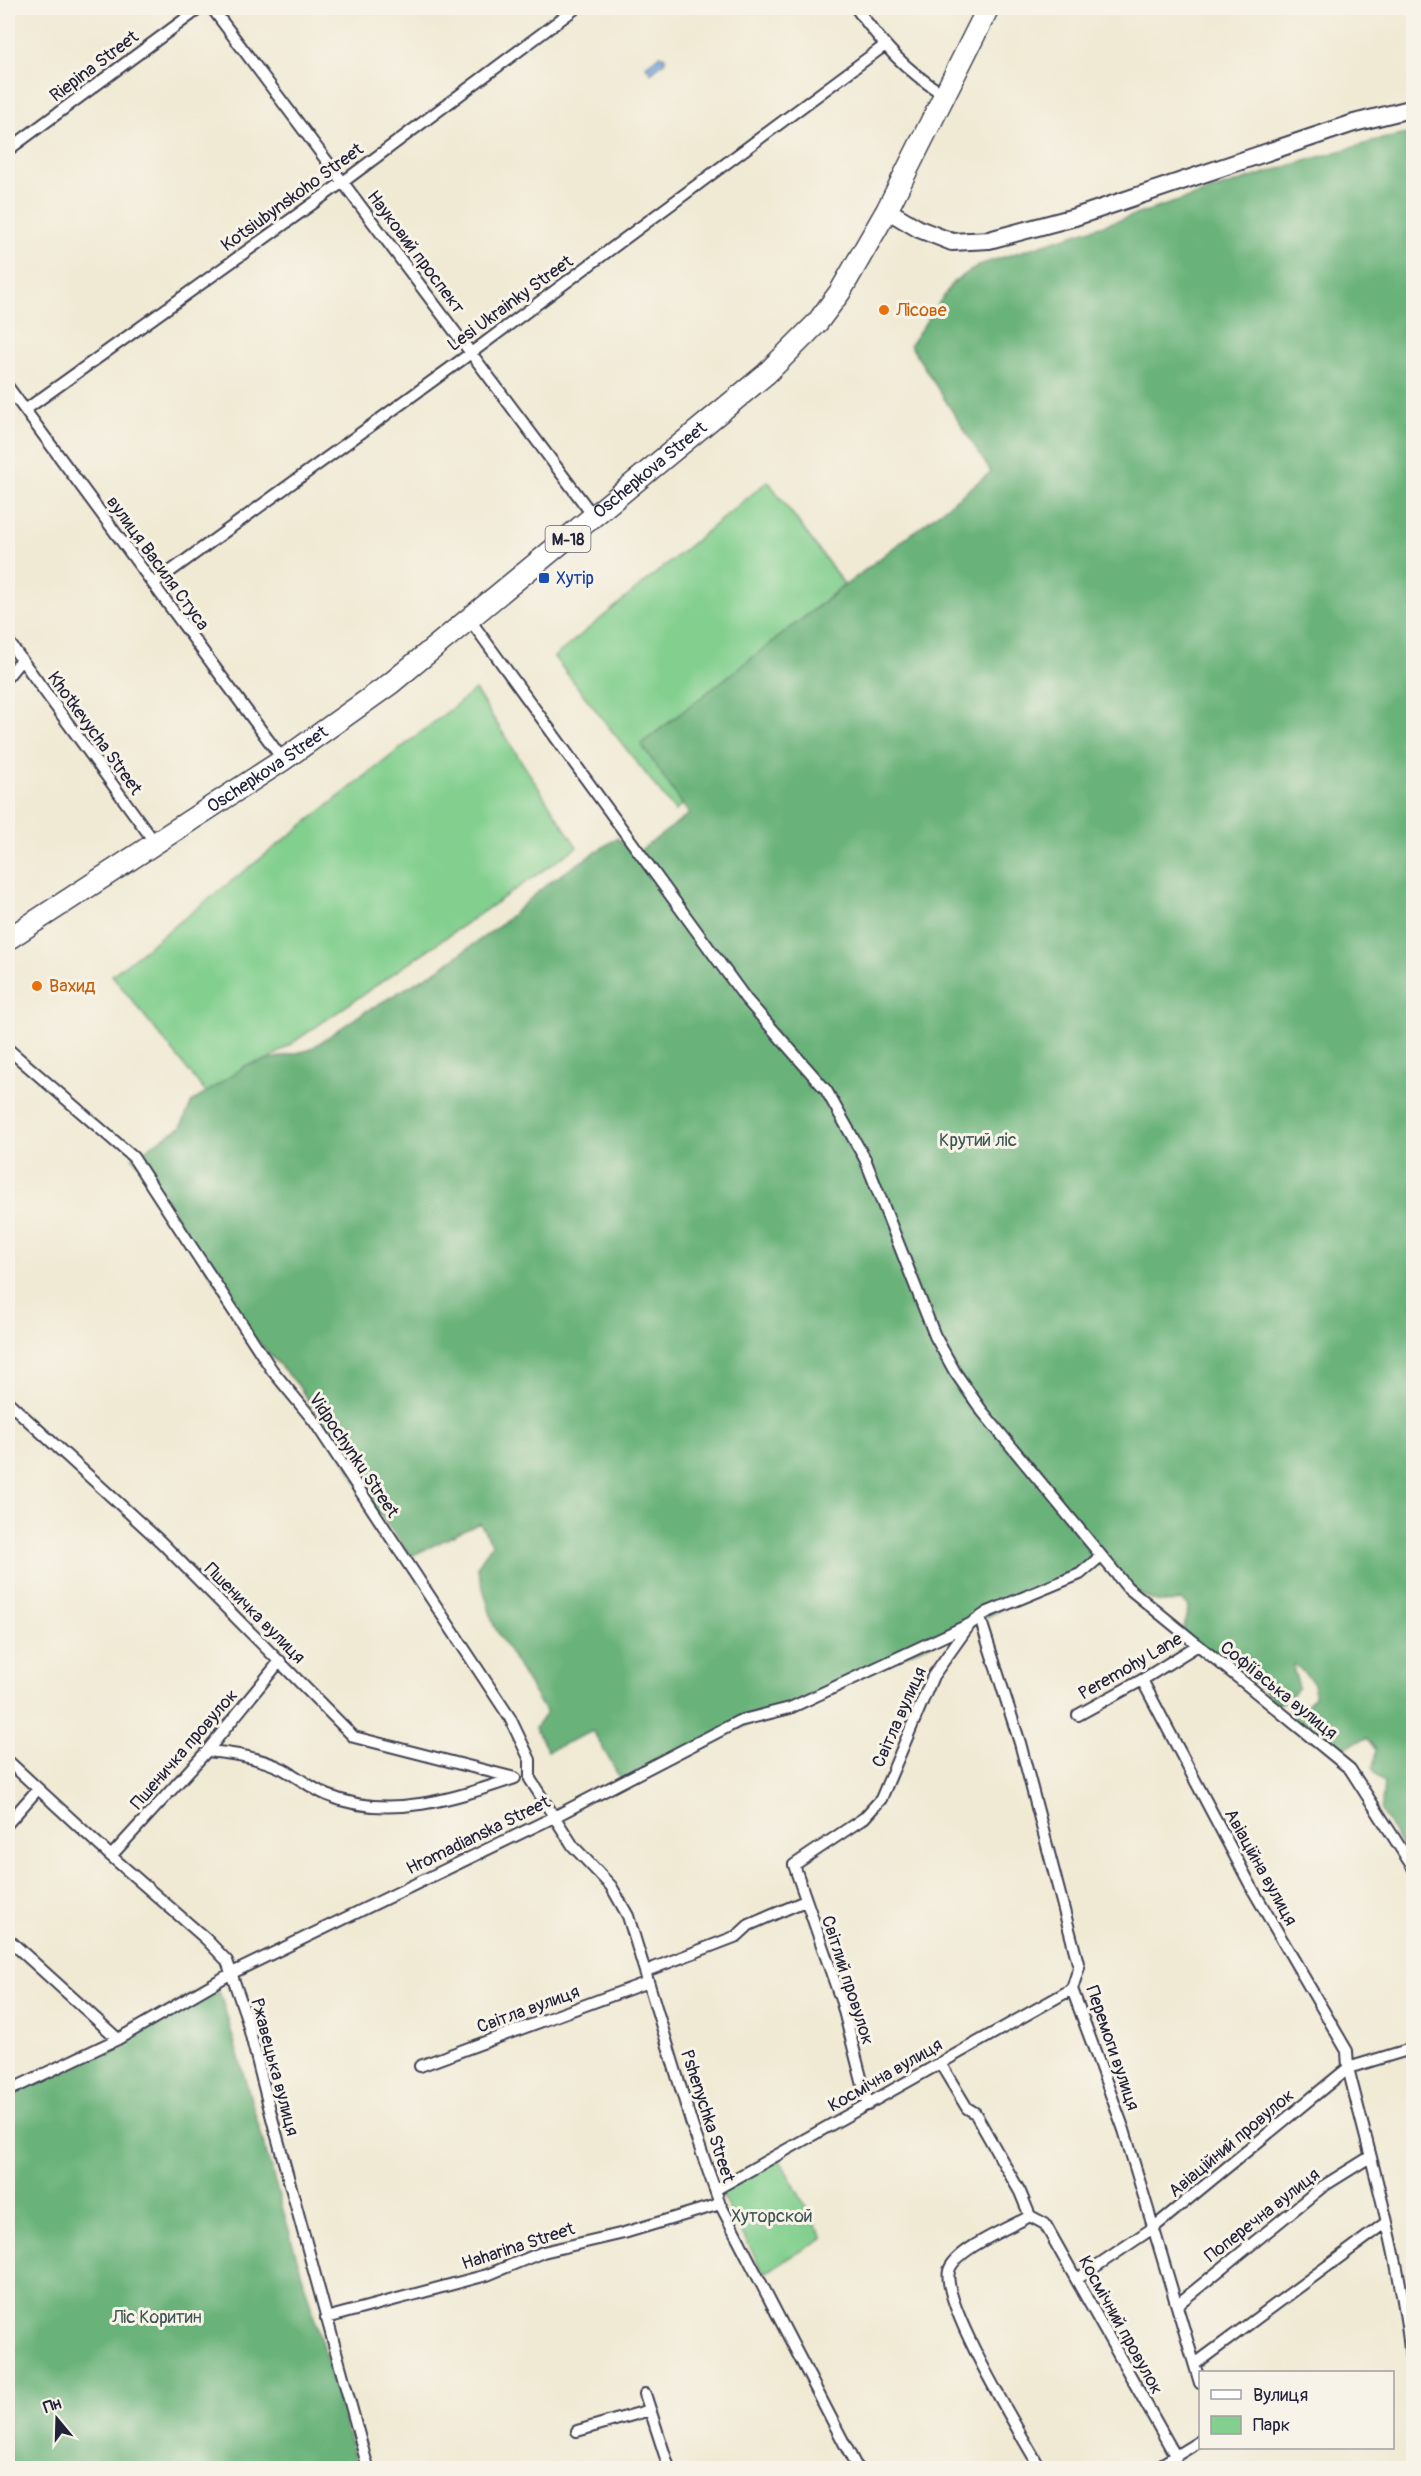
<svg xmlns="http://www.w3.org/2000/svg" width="1421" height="2476" font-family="Pangolin,sans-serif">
<rect width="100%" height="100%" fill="#f7f3e8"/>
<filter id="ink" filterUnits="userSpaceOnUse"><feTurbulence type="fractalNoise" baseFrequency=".0167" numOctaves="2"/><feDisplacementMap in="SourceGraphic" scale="12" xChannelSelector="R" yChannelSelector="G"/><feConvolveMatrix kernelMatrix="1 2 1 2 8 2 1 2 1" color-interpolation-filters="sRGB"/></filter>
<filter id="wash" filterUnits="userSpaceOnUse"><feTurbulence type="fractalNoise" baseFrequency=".008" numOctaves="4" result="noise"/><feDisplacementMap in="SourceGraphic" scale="24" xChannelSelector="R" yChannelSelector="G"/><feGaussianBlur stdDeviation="1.35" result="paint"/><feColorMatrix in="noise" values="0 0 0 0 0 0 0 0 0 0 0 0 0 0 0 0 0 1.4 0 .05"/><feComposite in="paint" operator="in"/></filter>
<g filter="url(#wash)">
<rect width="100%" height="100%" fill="#f0ead4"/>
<path fill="#82cf8e" stroke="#527864" stroke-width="1.5" d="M768,481L844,584L750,663L771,731L675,811L554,657Z
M475,690L577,847L211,1099L112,975Z
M779,2158L823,2238L764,2273L719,2191Z"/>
<path fill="#69b279" stroke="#466a5a" stroke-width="1.5" d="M1413,133V1866L1381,1811L1384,1784L1373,1769L1376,1750L1367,1738L1342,1748L1325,1744L1291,1718L1314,1697V1683L1294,1663V1671L1299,1687L1288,1700L1277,1704L1241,1669L1230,1672L1182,1635L1189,1606L1181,1600C1148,1611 1122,1581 1103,1557L960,1631L621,1780L593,1731L548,1751L535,1728L546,1713L494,1626L477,1567L492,1544L480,1523L411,1556L361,1490L330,1433L297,1384L250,1333L188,1241L164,1193L133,1157L181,1127L192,1102L247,1065L309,1050L363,1013L436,971L499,926L547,884L617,838L634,855L689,814L641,744L991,472L910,345L954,281L982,264L1291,165L1382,139Z
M205,1987L220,1993L358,2468H8V2094Z"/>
<path fill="#70a1da" stroke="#49628a" stroke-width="1.5" d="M660,55L665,57V61L651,73L646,66Z"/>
</g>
<g filter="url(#ink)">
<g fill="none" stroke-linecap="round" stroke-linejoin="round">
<g stroke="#414052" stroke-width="14">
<path id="street" d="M212,8L594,517
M856,8C885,47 903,68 944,95
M8,150L200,8
M8,387L283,760
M25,410L343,182L576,8
M153,584L471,353L884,46
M470,620L746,999L826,1090L865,1159L935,1336L955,1372L982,1411L1127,1587L1350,1769L1414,1869
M8,641L156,844
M8,676L21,660
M8,1049L133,1157L272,1370L314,1421L510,1718L530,1760V1779
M8,1402L161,1542L354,1737L515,1778
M980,1618L1020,1743L1079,1967L1072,1989L1124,2130L1200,2383
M1142,1680L1253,1890L1347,2051L1348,2068C1369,2152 1393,2234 1406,2319C1410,2342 1411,2365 1414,2388
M1078,1715L1142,1680L1198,1645
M207,1751C232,1753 261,1758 283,1769C298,1777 311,1788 327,1795C388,1821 456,1798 515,1778
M8,1761L111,1856L206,1939L227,1961L246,2016L273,2122L368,2468
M530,1779L573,1846L611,1886L628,1916L693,2128L720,2204L857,2468
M8,1823L38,1789
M111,1856L207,1751L280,1661
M8,1939L118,2039
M646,1971L737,1936L749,1925L805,1901
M940,2063L967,2108L975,2113L1020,2192L1030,2216
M420,2066L648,1982
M8,2091L118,2039L230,1974L554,1817L739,1721L790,1708L970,1624
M868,2105L842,2003L794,1865L864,1818L881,1799L933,1676L970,1624L988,1612L1080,1574L1101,1556
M715,2190L1072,1989
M1030,2216C1011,2227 954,2250 949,2271C941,2304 1021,2434 1040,2468
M1030,2216L1045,2224L1176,2457
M1077,2279L1153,2228L1348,2068L1414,2048
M1178,2304L1322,2187L1370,2157
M326,2318L487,2275L543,2252L624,2233L720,2204
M1195,2364L1387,2222
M645,2394L669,2468
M577,2431L650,2410
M1156,2468L1200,2441"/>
</g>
<g stroke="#414052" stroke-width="20">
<path id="secondary" d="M887,210L919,229L952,242L989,240L1075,217L1354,123L1414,108"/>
</g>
<g stroke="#414052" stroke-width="24">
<g id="highway">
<path id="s1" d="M8,939L283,760L390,684L766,374L817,323L840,292L887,210L988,8"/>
</g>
</g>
<use href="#street" stroke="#fff" stroke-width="10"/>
<use href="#secondary" stroke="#fff" stroke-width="16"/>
<use href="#highway" stroke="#fff" stroke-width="21"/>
</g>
</g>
<g fill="#e8710a" stroke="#f7f3e8" stroke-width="2">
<circle cx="884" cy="310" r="6"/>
<circle cx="37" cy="986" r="6"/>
</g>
<rect fill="#1a4fb4" stroke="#f7f3e8" stroke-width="2" x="538" y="572" width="12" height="12" rx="3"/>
<g text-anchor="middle" stroke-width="6" stroke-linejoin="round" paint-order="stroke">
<rect fill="#f7f3e8" stroke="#62616f" stroke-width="1.5" x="545.5" y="526" width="45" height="26" rx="4.5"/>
<g font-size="16" font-weight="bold" fill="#22223b">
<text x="568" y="545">М-18</text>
</g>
<g font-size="18" fill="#22223b" stroke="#f7f3e8">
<text transform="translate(94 66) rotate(-37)" y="6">Riepina Street</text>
<text transform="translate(292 197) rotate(-36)" y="6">Kotsiubynskoho Street</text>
<text transform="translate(416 252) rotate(53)" y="6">Науковий проспект</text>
<text transform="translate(510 303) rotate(-36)" y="6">Lesi Ukrainky Street</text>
<text dy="6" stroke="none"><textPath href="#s1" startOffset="796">Oschepkova Street</textPath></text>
<text transform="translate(158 563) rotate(54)" y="6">вулиця Василя Стуса</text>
<text transform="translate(95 733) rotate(54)" y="6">Khotkevycha Street</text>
<text dy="6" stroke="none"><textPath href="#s1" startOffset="310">Oschepkova Street</textPath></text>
<text transform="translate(354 1455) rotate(56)" y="6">Vidpochynku Street</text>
<text transform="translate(255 1613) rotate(45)" y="6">Пшеничка вулиця</text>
<text transform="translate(1130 1666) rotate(-30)" y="6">Peremohy Lane</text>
<text transform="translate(1279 1690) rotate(39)" y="6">Софіївська вулиця</text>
<text transform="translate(899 1717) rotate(-66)" y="6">Світла вулиця</text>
<text transform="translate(184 1749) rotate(-49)" y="6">Пшеничка провулок</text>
<text transform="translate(478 1835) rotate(-26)" y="6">Hromadianska Street</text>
<text transform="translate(1261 1867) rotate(61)" y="6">Авіаційна вулиця</text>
<text transform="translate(848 1980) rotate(72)" y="6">Світлий провулок</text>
<text transform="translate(528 2009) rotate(-20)" y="6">Світла вулиця</text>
<text transform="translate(1113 2048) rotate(71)" y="6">Перемоги вулиця</text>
<text transform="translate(275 2067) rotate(75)" y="6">Ржавецька вулиця</text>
<text transform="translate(885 2075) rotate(-30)" y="6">Космічна вулиця</text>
<text transform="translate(708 2116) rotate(72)" y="6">Pshenychka Street</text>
<text transform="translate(1231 2143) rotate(-40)" y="6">Авіаційний провулок</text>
<text transform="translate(1262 2215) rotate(-38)" y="6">Поперечна вулиця</text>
<text transform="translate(518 2246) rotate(-18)" y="6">Haharina Street</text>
<text transform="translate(1121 2325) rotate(61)" y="6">Космічний провулок</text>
</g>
<g font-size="18" fill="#c56008" stroke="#f7f3e8" text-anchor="start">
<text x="896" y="316">Лісове</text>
<text x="49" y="992">Вахид</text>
</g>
<g font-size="18" fill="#164399" stroke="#f7f3e8" text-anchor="start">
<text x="556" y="584">Хутір</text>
</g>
<g font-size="18" fill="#3f5654" stroke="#f7f3e8">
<text x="978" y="1146">Крутий ліс</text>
<text x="772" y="2222">Хуторской</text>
<text x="157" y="2323">Ліс Коритин</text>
</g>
</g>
<rect width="1421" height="2476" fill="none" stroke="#f7f3e8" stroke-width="30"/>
<rect x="1199" y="2371" width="195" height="78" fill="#f7f3e8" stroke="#a29fa3" stroke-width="1.5"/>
<rect x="1211" y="2390" width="30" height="9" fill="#ffffff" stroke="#a29fa3" stroke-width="1.5"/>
<text x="1253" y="2401" font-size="18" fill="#22223b">Вулиця</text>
<rect x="1211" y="2416" width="30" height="18" fill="#82cf8e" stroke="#a29fa3" stroke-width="1.5"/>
<text x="1253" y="2431" font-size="18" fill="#22223b">Парк</text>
<g transform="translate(57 2419) rotate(341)" stroke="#f7f3e8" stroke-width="4.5" paint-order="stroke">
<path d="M0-4.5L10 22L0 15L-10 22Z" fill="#22223b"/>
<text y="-9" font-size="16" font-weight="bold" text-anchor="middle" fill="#22223b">Пн</text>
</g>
</svg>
